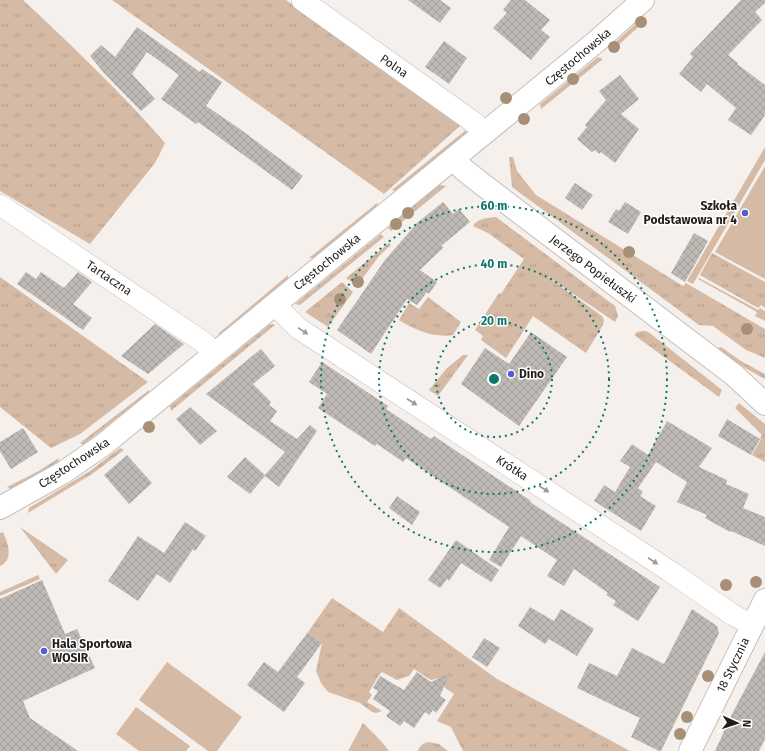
<svg xmlns="http://www.w3.org/2000/svg" width="765" height="751" font-family="'Fira Sans',sans-serif">
<defs>
<pattern id="grass-tufts" width="24" height="20" patternUnits="userSpaceOnUse"><rect width="24" height="20" fill="#d5baa5"/><path d="M3 7l-1-3M5 7V3M7 7l1-3M15 17l-1-3M17 17v-4M19 17l1-3" fill="none" stroke="#b79f8d"/></pattern>
<pattern id="building-cross-hatch" width="8" height="8" patternUnits="userSpaceOnUse"><rect width="8" height="8" fill="#beb9b5"/><path d="M0 0l8 8M0 8l8-8" fill="none" stroke="#a39f9b"/></pattern>
</defs>
<rect width="100%" height="100%" fill="#f6f0ec"/>
<path fill="url(#grass-tufts)" d="M0,0H23C72,46 121,92 165,143L155,163L90,244L0,191Z
M112,0H286L461,125L384,194Z
M642,18L646,20L613,50L611,46Z
M598,57L603,59L541,109L540,104Z
M466,130L467,133L395,191L392,190Z
M509,157H513L517,171L536,195L683,286L686,283L765,329V358L746,350L713,326L699,325L512,187Z
M441,185L446,186L391,231L388,228L435,187Z
M377,203L378,206L313,258H309Z
M496,217L615,306L618,316L615,322L541,272L602,316L604,320L603,325L586,353L533,316L506,358L481,340L483,336L475,330L499,293L501,294L524,259L488,233L473,226C478,218 487,218 496,217Z
M381,234L384,237L300,305L295,304Z
M389,243L391,245L379,256L357,286L346,278Z
M712,253L765,282V308L761,305L758,308L700,275Z
M288,275V279L221,334H218Z
M0,277L148,382L80,434L51,448L0,407Z
M342,282L353,292L328,327L305,312Z
M428,297L461,322L453,335C434,338 415,330 399,320L409,303L419,309Z
M273,324L275,325L171,411L170,406L269,325Z
M642,331H646L651,334L722,390L719,397L634,335L637,332Z
M721,347L741,361L765,374V379L731,360L716,349Z
M463,355H468L438,396L429,390L446,369Z
M149,390V393L83,445L80,443Z
M739,403L765,424V462L752,455L761,439L760,438L762,435L735,408Z
M120,448L124,450L92,474L28,513L29,508L90,471Z
M59,458L57,465L13,490L7,487L37,472Z
M20,527L68,560L56,574Z
M3,532C8,543 14,560 0,566V533Z
M38,575L40,579L0,596V592Z
M332,598L383,632L399,608L497,679L630,751H463L451,727L437,721L454,694L445,688L443,681L439,678L431,680L414,669L409,676L397,680L382,672L379,675L369,692L372,695L367,702L382,711L376,713L372,712L360,703L328,692L321,683L316,671L322,643L308,632Z
M363,723L381,741L389,751H348Z
M429,742L439,744L448,751H418C420,745 423,743 429,742Z"/>
<path fill="#d5baa5" d="M765,147V160L693,284L687,281Z
M765,166V279L715,252Z
M699,278L758,310L760,308L765,311V321L755,316L757,312L698,279Z
M167,662L242,717L217,751H208L139,700Z
M136,707L190,746L186,751H139L116,734Z"/>
<path fill="url(#building-cross-hatch)" d="M408,0H440L451,8L440,23Z
M511,0H525L550,20L541,30L550,37L531,60L493,28L507,13L503,10Z
M741,0H765V3L755,12L762,20L728,55L738,63L737,64L765,85V115L751,135L728,120L736,108L707,84L701,92L679,74L693,57L690,54Z
M137,27L200,72L202,69L222,82L206,106L240,129L303,176L292,190L198,122L196,124L161,99L179,75L147,52L132,74L155,99L141,111L104,73L90,56L101,45L115,57Z
M444,41L467,58L449,84L425,67Z
M620,75L639,99L621,114L639,129L615,163L601,152L599,154L595,150L592,152L577,139L587,127L585,125L606,100L599,91Z
M575,183L593,195L582,210L565,198Z
M443,202L453,214L459,209L470,222L441,246L444,247L420,270L437,282L429,294L427,292L417,305L407,299L371,354L337,330L385,260L417,223Z
M625,202L641,212L628,234L608,222L616,209L619,211Z
M694,233L708,241L685,282L671,273Z
M26,272L36,279L41,272L64,288L78,272L92,282L73,304L92,318L83,330L17,284Z
M155,324L184,344L148,374L121,356Z
M531,332L567,357L519,426L461,384L485,348L509,364Z
M261,349L275,366L253,384L271,402L269,405L277,411L270,421L297,439L310,425L317,431L279,487L265,476L250,494L227,477L245,457L265,475L285,452L206,394Z
M322,362L388,406L386,409L431,439L434,436L531,501L530,502L660,587L638,621L613,605L616,601L606,595L608,593L574,569L564,586L547,576L557,560L521,536L501,567L489,560L509,527L406,458L403,462L377,444L375,446L318,408L327,394L309,382Z
M190,407L217,431L200,445L176,419Z
M727,419L760,439L751,455L718,436Z
M667,421L712,448L699,467L727,480L726,484L749,494L743,508L765,517V546L731,531L730,532L705,518L707,515L677,502L687,482L656,462L638,488L643,492L640,496L656,506L641,531L594,501L604,485L615,492L630,467L620,461L632,444L648,455Z
M23,428L38,452L11,469L0,451V442Z
M127,455L152,483L129,504L104,475Z
M397,496L420,512L412,525L389,508Z
M185,522L206,536L195,551L193,549L170,583L157,574L138,601L108,581L138,536L164,553Z
M456,540L499,570L491,582L461,563L449,581L447,579L440,588L428,580Z
M42,580L65,634L77,629L95,668L23,701L30,718L78,751H0V599Z
M530,607L554,621L561,609L594,629L577,656L549,639L545,644L518,626Z
M692,609L717,626L719,633L661,751H659L631,737L640,718L577,688L589,663L617,676L632,648L664,664Z
M308,632L322,643L297,677L305,683L284,712L247,685L264,662L278,672Z
M484,638L500,648L487,667L472,657Z
M765,652V739L759,751H715L733,712Z
M417,672L431,682L450,673L440,696L446,700L436,713L433,710L429,715L425,712L414,728L404,721L400,726L386,716L390,711L373,699L378,691L373,688L380,676L404,690Z"/>
<g fill="none" stroke-linecap="round" stroke-linejoin="round">
<g stroke="#c4bfbb" stroke-width="22">
<path id="minor" d="M302,0L472,121L485,133
M0,205L203,342L215,354
M275,305L298,328L671,572L733,615L752,625"/>
</g>
<g stroke="#c4bfbb" stroke-width="24">
<path id="major" d="M454,159L463,169L482,184L734,375L765,404
M0,508L64,472L103,445L597,41L643,0
M690,751L765,600"/>
</g>
<use href="#minor" stroke="#fff" stroke-width="21"/>
<use href="#major" stroke="#fff" stroke-width="22"/>
</g>
<g fill="#a88f77">
<circle cx="641" cy="22" r="6"/>
<circle cx="614" cy="47" r="6"/>
<circle cx="573" cy="79" r="6"/>
<circle cx="506" cy="98" r="6"/>
<circle cx="524" cy="119" r="6"/>
<circle cx="408" cy="213" r="6"/>
<circle cx="396" cy="224" r="6"/>
<circle cx="629" cy="252" r="6"/>
<circle cx="358" cy="282" r="6"/>
<circle cx="340" cy="299" r="6"/>
<circle cx="747" cy="329" r="6"/>
<circle cx="149" cy="427" r="6"/>
<circle cx="756" cy="582" r="6"/>
<circle cx="726" cy="585" r="6"/>
<circle cx="708" cy="676" r="6"/>
<circle cx="687" cy="717" r="6"/>
<circle cx="680" cy="734" r="6"/>
</g>
<defs><path id="oneway-solid" d="M-6-.8H1V-3.2L6.5 0L1 3.2V.8H-6Z"/></defs>
<g fill="#9b9a99">
<use href="#oneway-solid" transform="translate(303 331) rotate(33)"/>
<use href="#oneway-solid" transform="translate(412 402) rotate(33)"/>
<use href="#oneway-solid" transform="translate(544 489) rotate(33)"/>
<use href="#oneway-solid" transform="translate(653 561) rotate(33)"/>
</g>
<g fill="none" stroke="#0f766e" stroke-width="2" stroke-dasharray="2 4">
<circle cx="494" cy="379" r="58"/>
<circle cx="494" cy="379" r="115"/>
<circle cx="494" cy="379" r="173"/>
</g>
<g fill="#535ed4" stroke="#fff" stroke-width="1.5">
<circle cx="745" cy="213" r="4"/>
<circle cx="511" cy="374" r="4"/>
<circle cx="44" cy="651" r="4"/>
</g>
<g text-anchor="middle" stroke-width="3" stroke-linejoin="round" paint-order="stroke">
<g font-size="12" fill="#201e1c" stroke="#fff">
<text transform="translate(578 57) rotate(-40)" y="4">Częstochowska</text>
<text transform="translate(394 66) rotate(35)" y="4">Polna</text>
<text transform="translate(327 262) rotate(-39)" y="4">Częstochowska</text>
<text transform="translate(593 269) rotate(37)" y="4">Jerzego Popiełuszki</text>
<text transform="translate(109 278) rotate(34)" y="4">Tartaczna</text>
<text transform="translate(74 463) rotate(-33)" y="4">Częstochowska</text>
<text transform="translate(512 468) rotate(33)" y="4">Krótka</text>
<text transform="translate(733 665) rotate(-64)" y="4">18 Stycznia</text>
</g>
<g font-size="12" font-weight="bold" fill="#201e1c" stroke="#fff" text-anchor="start">
<text x="737" y="210" text-anchor="end">Szkoła<tspan x="737" dy="14">Podstawowa nr 4</tspan></text>
<text x="519" y="378">Dino</text>
<text x="52" y="648">Hala Sportowa<tspan x="52" dy="14">WOSIR</tspan></text>
</g>
</g>
<circle cx="494" cy="379" r="6" fill="#0f766e" stroke="#fff" stroke-width="2"/>
<g font-size="12" text-anchor="middle" font-weight="bold" fill="#0f766e" stroke="#fff" stroke-width="3" stroke-linejoin="round" paint-order="stroke">
<text x="494" y="210">60 m</text>
<text x="494" y="268">40 m</text>
<text x="494" y="325">20 m</text>
</g>
<g transform="translate(737 723) rotate(93)" stroke="#ffffff" stroke-width="3" paint-order="stroke">
<path d="M0-3L7 15L0 10L-7 15Z" fill="#201e1c"/>
<text y="-6" font-size="11" font-weight="bold" text-anchor="middle" fill="#201e1c">N</text>
</g>
</svg>
